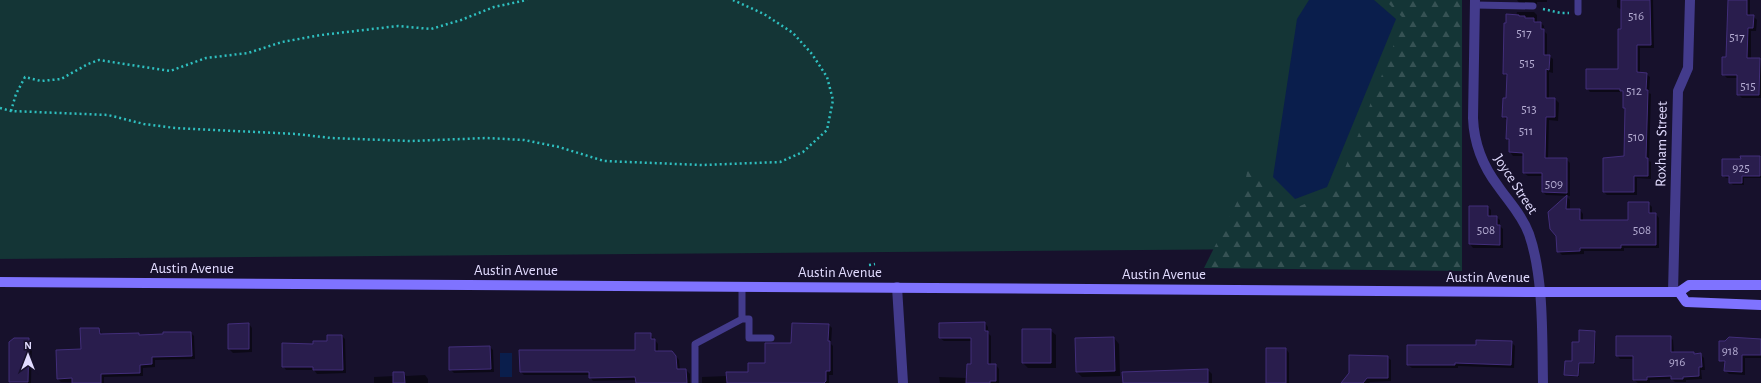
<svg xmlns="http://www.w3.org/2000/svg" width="1761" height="383" font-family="'Alegreya Sans',sans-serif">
<defs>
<pattern id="forest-firs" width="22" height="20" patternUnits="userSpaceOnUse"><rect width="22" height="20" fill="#143536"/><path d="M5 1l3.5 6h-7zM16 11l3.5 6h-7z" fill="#365254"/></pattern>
</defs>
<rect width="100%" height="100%" fill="#17112c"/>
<path fill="#143536" d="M0,0H1411L1402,248L0,259Z"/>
<path fill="url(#forest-firs)" d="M1385,0H1462V271L1204,268L1244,188L1249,162L1295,208L1336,191L1404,19Z"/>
<path fill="#0a1e4c" d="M1309,0H1374L1396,19L1327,187L1295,199L1273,177L1297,19Z
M500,353H512V377H500Z"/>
<path fill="#0007" d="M1517,0H1547V2H1537V4H1520Z
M1617,0H1653L1654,48H1640V73L1646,74L1650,77L1649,93L1651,94L1649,161L1651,162V179L1637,178V195H1607L1604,192L1625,157L1626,109L1624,107V94L1623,92H1590L1587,88L1619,70L1622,10L1617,7Z
M1729,0H1750V16H1753L1757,20L1756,31H1751V59H1759L1761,60V98H1742L1738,94V78H1727L1723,74L1727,58Z
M1517,12H1534L1537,15V23H1541L1544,26V31L1547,34V56H1549L1553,59V73L1549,72V99H1555L1559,103L1558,121L1549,120L1548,159H1566L1570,163V196L1546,195L1543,192V176H1528L1524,173V156H1513L1510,152V142L1507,139V120L1503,117L1507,99L1508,77L1504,74Z
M1741,157H1761V178H1744V185H1733L1730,182V178H1726L1723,175L1742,160Z
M1567,197L1570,200V210H1580L1583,214V221H1629L1648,203L1652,207V214H1656L1659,218V248H1624V251H1584V254L1562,255L1558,251Z
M1470,207H1488L1491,210V217H1496L1500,220V226L1503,229V248H1473L1470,244Z
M985,323L988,327V333L991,336V365H996L999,369V383H940L939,377L967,378L972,365V341H944L940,338Z
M249,324L252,328V352L233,353L229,349V325Z
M828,324L832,328L831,344L833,346V375H829V383H702V377L727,376L749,373L766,364L792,344Z
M99,329L103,335L139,334L141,336L191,333L194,336L195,359L155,360V367L143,368V376L104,377V383L61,382L58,379Z
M1050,330L1056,335V368H1028L1023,363Z
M1594,332L1596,333L1595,364H1580L1579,377L1567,376L1565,375L1573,362L1580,343Z
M650,334L658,344V352L676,356L679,360L680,370H686L690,374V383H637V380L593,381L590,377V375H524L521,372L636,351Z
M342,336L345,339L346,373L317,374L314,370H286L283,366L314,345L328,342Z
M1670,337L1673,340L1674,353H1694L1696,355H1701L1704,358L1705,370H1701L1702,379L1686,380V382H1675L1672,379L1650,380V383H1638L1634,380V359H1620L1617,355Z
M1114,338L1119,344L1120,376L1082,377L1077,372Z
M28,339L32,342L31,383H11L10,382Z
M1761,340V358H1745V375L1729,374L1726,371V364L1720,360Z
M1511,342L1515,346L1514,368L1458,366V368H1412L1408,365L1477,346Z
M490,347L493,350L494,372L454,373L450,369Z
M1286,349L1289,353V383H1267Z
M1387,357L1391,360V381L1370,382L1369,383H1343Z
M1208,370L1212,374V383H1124Z
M404,373L406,376L425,375L428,379V383H374V377L394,376Z"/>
<path fill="#291d4d" stroke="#422e7a" d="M1621,0H1650L1651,45H1637V72L1647,73L1646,90H1648L1646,158H1648V176H1634V192H1603V158L1624,156L1625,108H1623V91H1620V89H1586V69H1618V29H1621Z
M1728,0H1747V15H1754L1753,28H1748L1747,58H1760L1759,95H1737V75H1722V57H1726Z
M1506,14L1519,15V16H1525V18H1534V22H1541V29H1544V55H1550L1549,70L1546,69V98H1555V117H1546L1545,158H1567V193L1542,192V173H1523V153L1509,152V139H1506L1507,117H1502L1503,98H1506L1507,74H1503L1504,23H1506Z
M1740,156H1760V176H1742V183H1729V176H1722V159H1741Z
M1567,195L1566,209H1580V220H1628V202H1649V213H1656V245H1621V248H1580V251L1557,252L1556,236L1550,229L1548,212Z
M1469,206H1488V216H1497V225H1500V245L1469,244Z
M985,322V331H988V364H996V381H990V383H966L967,364H971V338H939V323Z
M249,323V349H228V324Z
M792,323L829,324L828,341H830V371H826V381L824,383H727L726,372H748V363H765V343H791Z
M80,328H99L100,334L139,333V335L163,334V332H191L192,356L152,357V364L140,365V373L101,374V383H72V378L57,379L56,350L81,349Z
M1022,329H1051V363H1022Z
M1579,330L1595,331L1594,363H1579L1578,376L1564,375L1565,361H1572V342H1579Z
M635,333H651V339H655V351H672L676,356L677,369H686L687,383H636L635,377L589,378V372H520L519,350H635Z
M327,335H342L343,370H313V367H282V343L313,344V341H327Z
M1616,336H1671V352H1694V354L1701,353L1702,367H1699V376L1683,377V379H1671V376L1647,377V380H1633V356H1616Z
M1114,337L1115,371L1076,372L1075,338Z
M1729,337L1761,339V355H1742V372L1724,371L1725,361H1719V341H1725Z
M14,338H29L28,382H9V342Z
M1476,340L1512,341L1511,365L1455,363V365H1407V345H1476Z
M490,346L491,369L449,370V347Z
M1266,348H1286V383H1266Z
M1349,355L1388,356V378H1367L1363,383H1341L1349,373Z
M1208,369V383H1123L1122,372Z
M393,372H404L405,383H393Z"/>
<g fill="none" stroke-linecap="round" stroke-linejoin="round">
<path stroke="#2fc0c0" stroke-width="2.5" stroke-dasharray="2 3" stroke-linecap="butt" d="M1543,9L1561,13H1569
M0,108L11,111L108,115L144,124L175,128L296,134L331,138L411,141L487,138L524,140L559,147L604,161L702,165L780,162L803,152L827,130L833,100L827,77L812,54L793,33L764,14L733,0
M11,111L16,94L25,77L41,81L61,79L88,64L99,60L170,71L206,58L248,53L282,42L321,35L398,26L431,29L461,20L494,7L527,0
M869,265L875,264"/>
<path stroke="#433b8c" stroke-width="7" d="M1475,5L1533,6
M1578,12V0
M742,319H749V338H771
M695,383V344L742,319V286"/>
<path stroke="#433b8c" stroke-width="10" d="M1475,0L1473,118C1474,144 1482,165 1498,186C1509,202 1522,215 1529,234C1544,277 1542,337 1543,383
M897,287L903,383
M1673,292L1678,91L1688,68L1690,0"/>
<path stroke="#7f73ff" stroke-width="10" d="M0,282L1540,292H1679L1689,285H1761
M1679,292L1686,302L1761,305"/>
</g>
<g text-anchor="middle" stroke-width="3.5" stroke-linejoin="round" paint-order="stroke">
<g font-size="13" fill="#b4acd2">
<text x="1636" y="20">516</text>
<text x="1524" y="37">517</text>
<text x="1737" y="41">517</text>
<text x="1527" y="67">515</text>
<text x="1748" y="90">515</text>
<text x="1634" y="95">512</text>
<text x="1529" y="113">513</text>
<text x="1526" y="135">511</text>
<text x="1636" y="141">510</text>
<text x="1741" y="172">925</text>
<text x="1554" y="188">509</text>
<text x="1486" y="234">508</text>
<text x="1642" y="234">508</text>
<text x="1730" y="355">918</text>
<text x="1677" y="366">916</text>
</g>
<g font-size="15" fill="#e2dcff" stroke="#17112c">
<text transform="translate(1661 144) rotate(-89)" y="5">Roxham Street</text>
<text transform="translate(1516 184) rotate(57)" y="5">Joyce Street</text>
<text x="192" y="273">Austin Avenue</text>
<text x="516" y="275">Austin Avenue</text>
<text x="840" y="277">Austin Avenue</text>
<text x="1164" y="279">Austin Avenue</text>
<text x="1488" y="282">Austin Avenue</text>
</g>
</g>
<g transform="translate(28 355)" stroke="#17112c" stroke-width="3" paint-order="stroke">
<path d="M0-3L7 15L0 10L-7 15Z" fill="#e2dcff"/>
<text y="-6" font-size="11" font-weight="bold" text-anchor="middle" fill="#e2dcff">N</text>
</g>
</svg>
